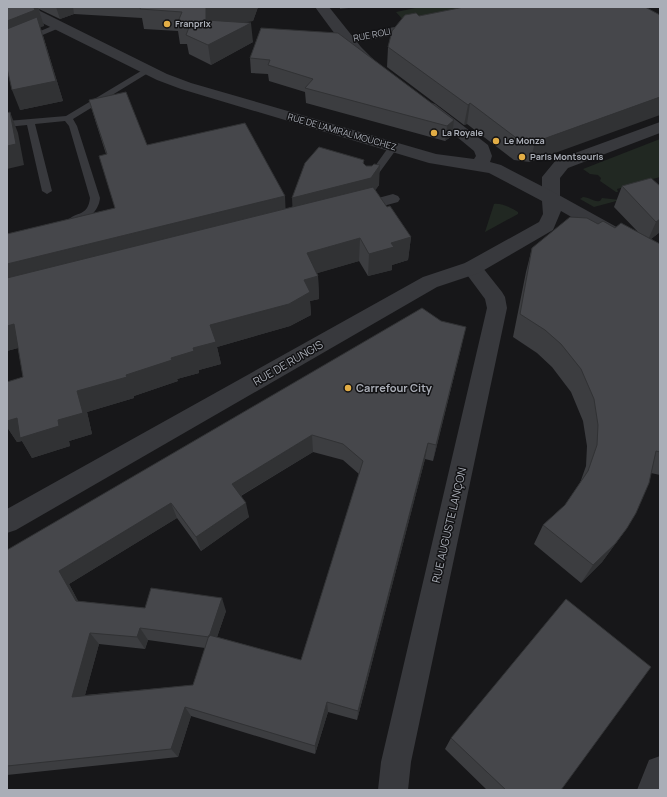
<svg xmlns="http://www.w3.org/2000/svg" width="667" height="797" font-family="Manrope,sans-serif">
<rect width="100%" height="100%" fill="#171719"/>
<path fill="#212822" d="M420,7H477L404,21L396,12Z
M660,139V177L617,189L618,192H616L600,181L601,178L598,175L590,174L583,169Z
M583,197C589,197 593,202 600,201L602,198L620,200L594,207L580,199Z
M494,204C501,203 512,208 518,212V214L485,232Z"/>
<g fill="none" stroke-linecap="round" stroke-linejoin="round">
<path fill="#38393d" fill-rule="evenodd" d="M57,24H60L64,26L7,50V45Z
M146,68H149L153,70L73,119L77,126L100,198C99,212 83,227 68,223L67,221C76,211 88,217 90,198L69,126L65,121L35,124L52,191L47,194L42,191L27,125L7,127V121L66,116Z
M393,144L398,147L374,180H368L366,178L368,176L390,145Z"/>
<path fill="#38393d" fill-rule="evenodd" d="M393,194L398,196L400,199L398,202L361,212L356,210L354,207L356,204Z"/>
<path fill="#38393d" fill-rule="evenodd" d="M421,22L426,23L428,26L426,29L347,44L342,43L340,40L342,37L347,36Z
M660,122V133L568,168L560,178V198L557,202L551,204L545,202L542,198V177L556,160Z
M472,261L479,263L502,292L505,297L507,308L411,762L408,790H378L381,762L487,308L485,299L462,268L465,263Z
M660,756V790H637L649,760Z"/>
<path fill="#38393d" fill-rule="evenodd" d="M14,7H32L167,74L191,83L436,154L474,159L476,156L474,151L421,107L423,104L429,102L435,104L488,145L492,156L490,162L501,165L557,194L660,251V266L653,264L561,211L553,230L479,273L437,287L16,530L7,533V509L423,277L465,263L539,222L543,214L542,201L489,173L429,163L181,89L157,80L16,10Z
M315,7H329L361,47L375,61L373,64C370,65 367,66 364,64C352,59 324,19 315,7Z"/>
</g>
<path fill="#3c3d40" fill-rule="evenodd" d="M7,7H258L253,21L244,22L253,42L211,65L189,54L187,44H180L178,31L144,29L142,18L74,14L60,19L39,9L44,26L40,27L41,29L63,101L20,110Z
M645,7L530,162L514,160L467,124L464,125L387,67L388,47L419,16Z
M261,28L454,120L452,136L445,141L306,103L305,92L269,81L268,74L251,73L250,58Z
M89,100L147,145L285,196V209L292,207L364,160L363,164L379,185L375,190L387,207L411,237L408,260L392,265V270L368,276L359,261L317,273L318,276L319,299L310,301L311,315L290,326L217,347L221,364L199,370V373L177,379L178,381L134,396V398L87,412L92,434L69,441L70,446L32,458L22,441L17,442L7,427V382L23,377L18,348L7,351V234L115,208L106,154L96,123Z
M622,186H660V232L651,239L660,244V475L651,473L627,528L602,562L581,583L534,544L543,525L565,505L580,483L586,466L587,446L583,421L571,392L552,367L537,353L513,337L526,272L532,248L598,224L638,232L614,207Z
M462,344L433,461L425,459L357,720L328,712L315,754L191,716L178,757L7,775V550ZM313,452L343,460L359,474L301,660L217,637L226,611L145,608L78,601L69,584L177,518L201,551L249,517L241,496ZM148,640L205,648L193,685L85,695L99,644L145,649Z
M451,738L561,790H487L445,749Z"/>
<path fill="#313234" d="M37,7H38L44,26L40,27L34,8Z
M56,7H73L74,14L60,19Z
M211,7H258L253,21L209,27L206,20V8Z
M340,7H357L340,9Z
M35,10L63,101L20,110L12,90L7,43V21Z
M251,23L253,42L211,65L208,45Z
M660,97V115L530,162L535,142Z
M470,103L467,124L464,125L468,105Z
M10,112L18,133L24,165L7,169V146Z
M454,120L452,136L445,141L447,126Z
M364,160L363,180L380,165L379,185L370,198L293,218L292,198L363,163Z
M285,196L286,219L7,289V264Z
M660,219V232L647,242L656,222Z
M411,237L408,260L392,265V270L368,276L369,254L391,243Z
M360,238L359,261L308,276L307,253Z
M318,276L319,299L310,301L311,315L290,326L217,347L221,364L199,370V373L177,379L178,381L134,396V398L87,412L92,434L69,441L70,446L32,458L22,441L17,442L7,427V421L17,418L58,420L77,391L126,375L171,358L193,348L210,325L304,280Z
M14,324L25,346L7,351V326Z
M466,327L462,344L433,461L436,445Z
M312,435L313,452L235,499L232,484Z
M428,443L425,459L357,720L358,711Z
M171,503L177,518L69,584L85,614L76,601L59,571Z
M246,503L249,517L201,551L196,537Z
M627,528L602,562L581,583L593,565Z
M222,598L226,611L213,649L209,637Z
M140,628L148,640L145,649L137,637Z
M90,633L99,644L82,706L72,697Z
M327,702L328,712L315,754V746Z
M185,707L191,716L178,757L171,749Z"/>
<path fill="#46474b" stroke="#313234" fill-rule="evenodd" d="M7,7H37L34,8L35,10L7,21Z
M141,7H211L206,8V20L251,23L208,45L186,35L190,25L177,24L182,12L140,9Z
M464,7H645L660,15V97L535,142L519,140L470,103L468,105L388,47L392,31L405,15L416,13L419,16Z
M37,17L56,81L12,90L7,68V29Z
M261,28L338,33L454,120L447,126L305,88L313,79L268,65L270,60L250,58Z
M126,92L147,145L245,123L285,196L7,264V234L115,208L99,156L107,154L89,100Z
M10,112L16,144L7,146V113Z
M319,147L364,160L363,163L366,166H372L374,164L380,165L371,178L292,198L305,163Z
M651,178L660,186V219L656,222L622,186Z
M373,187L387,207L390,206L411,237L391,243L394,247L369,254L360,238L307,253L318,276L304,280L310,292L289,304L210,325L216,342L193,348L194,351L171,358L172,360L126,375L127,377L77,391L83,413L58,420L59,426L20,438L17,418L7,421V382L23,377L14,324L7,326V278Z
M570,217L587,218L598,224L603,221L615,228L621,223L660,244V452L656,451L649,483L636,513L627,528L615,544L593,565L543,525L565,505L588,471L597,445L598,425L594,399L581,369L561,344L545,330L520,314L532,248Z
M422,308L441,321L466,327L436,445L428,443L358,711L327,702L315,746L185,707L171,749L7,766V550ZM312,435L343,444L363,461L301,660L209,635L193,685L72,697L90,633L137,637L140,628L209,637L222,598L151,588L145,608L76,601L59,571L171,503L196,537L246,503L232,484Z
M566,599L651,667L561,790H506L451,738Z"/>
<g fill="#e2ad45" stroke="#121214" stroke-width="1.5">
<circle cx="167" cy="24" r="4"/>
<circle cx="434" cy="133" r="4"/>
<circle cx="496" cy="141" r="4"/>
<circle cx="522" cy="157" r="4"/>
<circle cx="348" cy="388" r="4"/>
</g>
<g text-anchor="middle" stroke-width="3" stroke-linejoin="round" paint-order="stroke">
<g font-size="9" font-weight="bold" fill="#aaaeb7" stroke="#121214" text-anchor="start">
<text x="175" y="27">Franprix</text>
<text x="442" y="136">La Royale</text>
<text x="504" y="144">Le Monza</text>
<text x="530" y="160">Paris Montsouris</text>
</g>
<g font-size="9" fill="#aaaeb7" stroke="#121214">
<text transform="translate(372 35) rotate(-11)" y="3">RUE ROLI</text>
<text transform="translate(342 132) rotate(16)" y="3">RUE DE L'AMIRAL MOUCHEZ</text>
</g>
<g font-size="11" fill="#aaaeb7" stroke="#121214">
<text transform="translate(288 363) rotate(-30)" y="4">RUE DE RUNGIS</text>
<text transform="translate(449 525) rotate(-77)" y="4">RUE AUGUSTE LANÇON</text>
</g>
<g font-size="11" font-weight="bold" fill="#aaaeb7" stroke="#121214" text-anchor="start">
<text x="356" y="392">Carrefour City</text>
</g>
</g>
<rect width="667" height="797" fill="none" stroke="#aaaeb7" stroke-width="16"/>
</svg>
